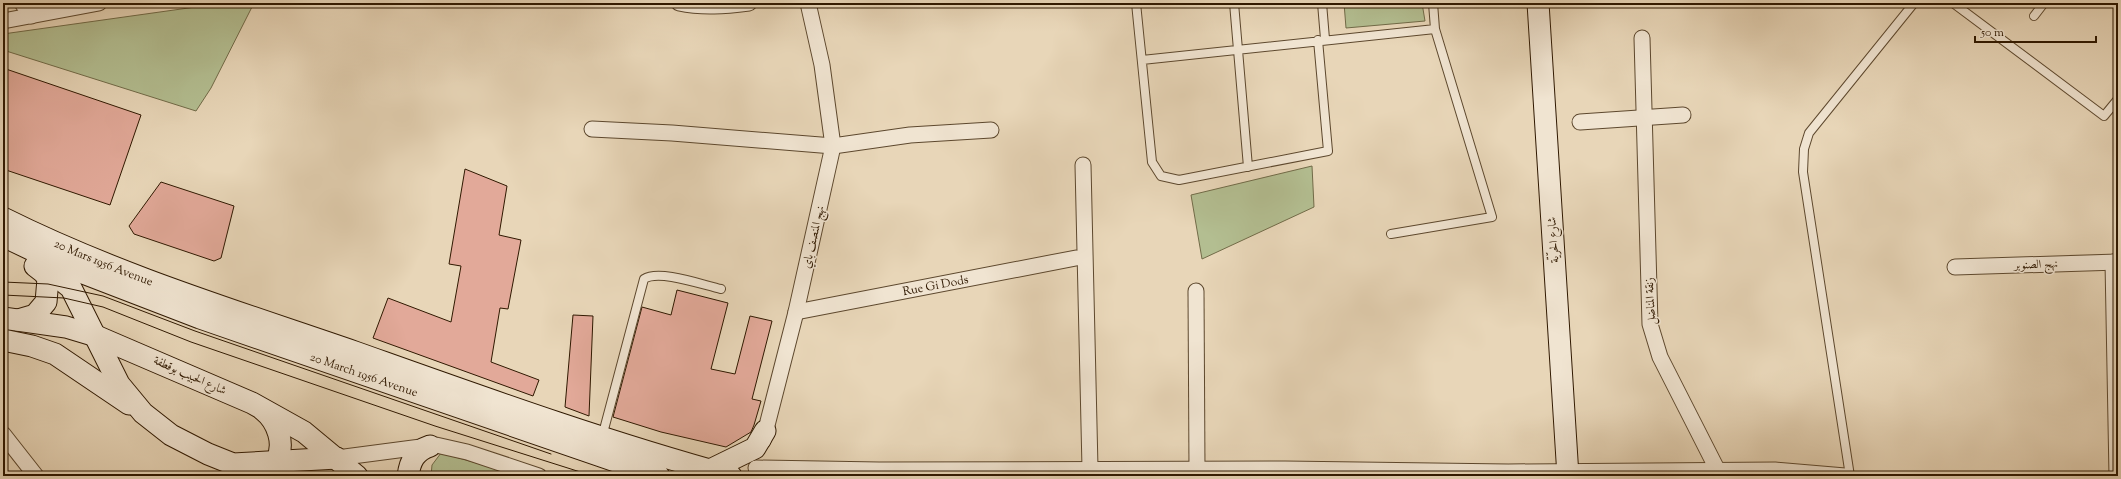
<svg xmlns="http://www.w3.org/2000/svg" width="2121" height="479" font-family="'Sorts Mill Goudy',Amiri,serif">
<rect width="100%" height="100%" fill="#e8d6b8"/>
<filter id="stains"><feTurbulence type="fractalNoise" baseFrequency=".005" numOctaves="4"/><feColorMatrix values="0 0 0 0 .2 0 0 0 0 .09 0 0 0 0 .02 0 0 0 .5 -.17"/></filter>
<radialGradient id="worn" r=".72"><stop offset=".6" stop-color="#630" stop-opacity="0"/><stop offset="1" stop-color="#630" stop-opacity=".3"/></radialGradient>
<path fill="#b3be91" stroke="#716b48" d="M224,3H254L211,88L196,111L3,50V34Z
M1344,3H1422L1425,21L1346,28Z
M1312,166L1314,207L1202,259L1191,195Z
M441,453L523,476H431L432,465Z"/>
<path fill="#e2a999" stroke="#2f1800" d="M3,68L141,115L110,205L3,169Z
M465,169L507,186L499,235L521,240L508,309L500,308L491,362L539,380L533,396L373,338L388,298L451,322L461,266L449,264Z
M161,182L234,206L221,258L214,261L134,234L129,226Z
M677,290L728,303L711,369L735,374L750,316L772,321L752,399L761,401L754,425L751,432L726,447L661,432L613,417L642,307L671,315Z
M573,315L593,316L589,416L565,407Z"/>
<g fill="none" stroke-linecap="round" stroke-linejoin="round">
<g stroke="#5d482e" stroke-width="10">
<path id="lane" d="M1136,3L1152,162L1161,176L1179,180L1328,151L1318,40
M1234,3L1248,167
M1322,3L1325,39
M1953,3L2104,116L2118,99
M2034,16L2044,3
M1142,60L1435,29
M1391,234L1492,217L1435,29L1433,3
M602,437L644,279C659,269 703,285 721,289
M1850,476L1803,172L1804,149L1809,133L1914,3"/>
</g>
<g stroke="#5d482e" stroke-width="17">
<g id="street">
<path d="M22,3L31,16"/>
<path d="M679,3C703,8 725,6 749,3"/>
<path d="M3,21L99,3"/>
<path d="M1642,38L1650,324L1660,357L1718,471"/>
<path d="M1580,122L1683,115"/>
<path d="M592,129L672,133L833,146L910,135L991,130"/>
<path d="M1083,165L1090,468"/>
<path d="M2113,262L2117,476"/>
<path d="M1955,267L2118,262"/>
<path d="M1196,291L1197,470"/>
<path id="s1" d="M796,312L1076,258"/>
<path d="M3,434L36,476"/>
<path d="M763,441L796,312L833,146L822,65L808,3"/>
<path d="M337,458L436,445L467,452L539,476"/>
<path d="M756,468L879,470L1285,469L1508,472L1775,470L1845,476"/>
</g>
</g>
<g stroke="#2f1800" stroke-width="23">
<g id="secondary">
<path d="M1538,3L1568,476"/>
<path id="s2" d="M3,218C115,274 236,311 355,352C479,396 603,441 731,476"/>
<path id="s3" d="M3,236L70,268L200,318L659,476"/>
<path d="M38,267L60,279L71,288L119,384L143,413L171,435L208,454L233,464L337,458"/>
<path d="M3,318L66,327L96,336L252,403L304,432L357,476"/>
<path d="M18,320L35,315L46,302L48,279L44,273L35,266"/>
<path d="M3,340L32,346L55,354L129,404"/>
<path d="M263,410C277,421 286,444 276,461"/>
<path d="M710,470L755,448L765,431"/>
<path d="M408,476C410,461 415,451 430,446"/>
</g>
</g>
<use href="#lane" stroke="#f0e4d1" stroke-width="8"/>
<use href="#street" stroke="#f0e4d1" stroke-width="15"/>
<use href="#secondary" stroke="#f0e4d1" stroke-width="21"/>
<path stroke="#2f1800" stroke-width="1" d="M3,282L48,284L103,296L195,331L551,454
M3,295L64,298L103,307L191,342L435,426L593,476"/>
</g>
<g text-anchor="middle" stroke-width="3" stroke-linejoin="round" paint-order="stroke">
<g font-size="12" fill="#2f1800" stroke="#f0e4d1">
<text transform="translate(813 237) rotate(-77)" y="4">نهج المنصف باي</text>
<text transform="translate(1553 240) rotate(-94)" y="4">شارع الحرّيّة</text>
<text dy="4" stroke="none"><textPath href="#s2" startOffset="110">20 Mars 1956 Avenue</textPath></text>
<text transform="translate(2036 264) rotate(-2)" y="4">نهج الصنوبر</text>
<text dy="4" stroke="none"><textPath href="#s1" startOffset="142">Rue Gi Dods</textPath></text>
<text transform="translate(1650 301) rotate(-93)" y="4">زنقة المناضل</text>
<text dy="4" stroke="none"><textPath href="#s3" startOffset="387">20 March 1956 Avenue</textPath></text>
<text transform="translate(190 375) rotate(24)" y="4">شارع الحبيب بوقطفة</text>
</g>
</g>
<rect width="2121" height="479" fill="none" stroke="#e8d6b8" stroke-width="16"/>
<rect x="4" y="4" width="2113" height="471" fill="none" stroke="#2f1800" stroke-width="2"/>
<rect x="8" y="8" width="2105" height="463" fill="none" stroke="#2f1800"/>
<path d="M1975 36v6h121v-6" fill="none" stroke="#2f1800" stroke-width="2"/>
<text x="1981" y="36" font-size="12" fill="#2f1800" stroke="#f0e4d1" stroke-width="3" paint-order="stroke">50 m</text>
<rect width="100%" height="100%" filter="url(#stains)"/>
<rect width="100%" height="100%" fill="url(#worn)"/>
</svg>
